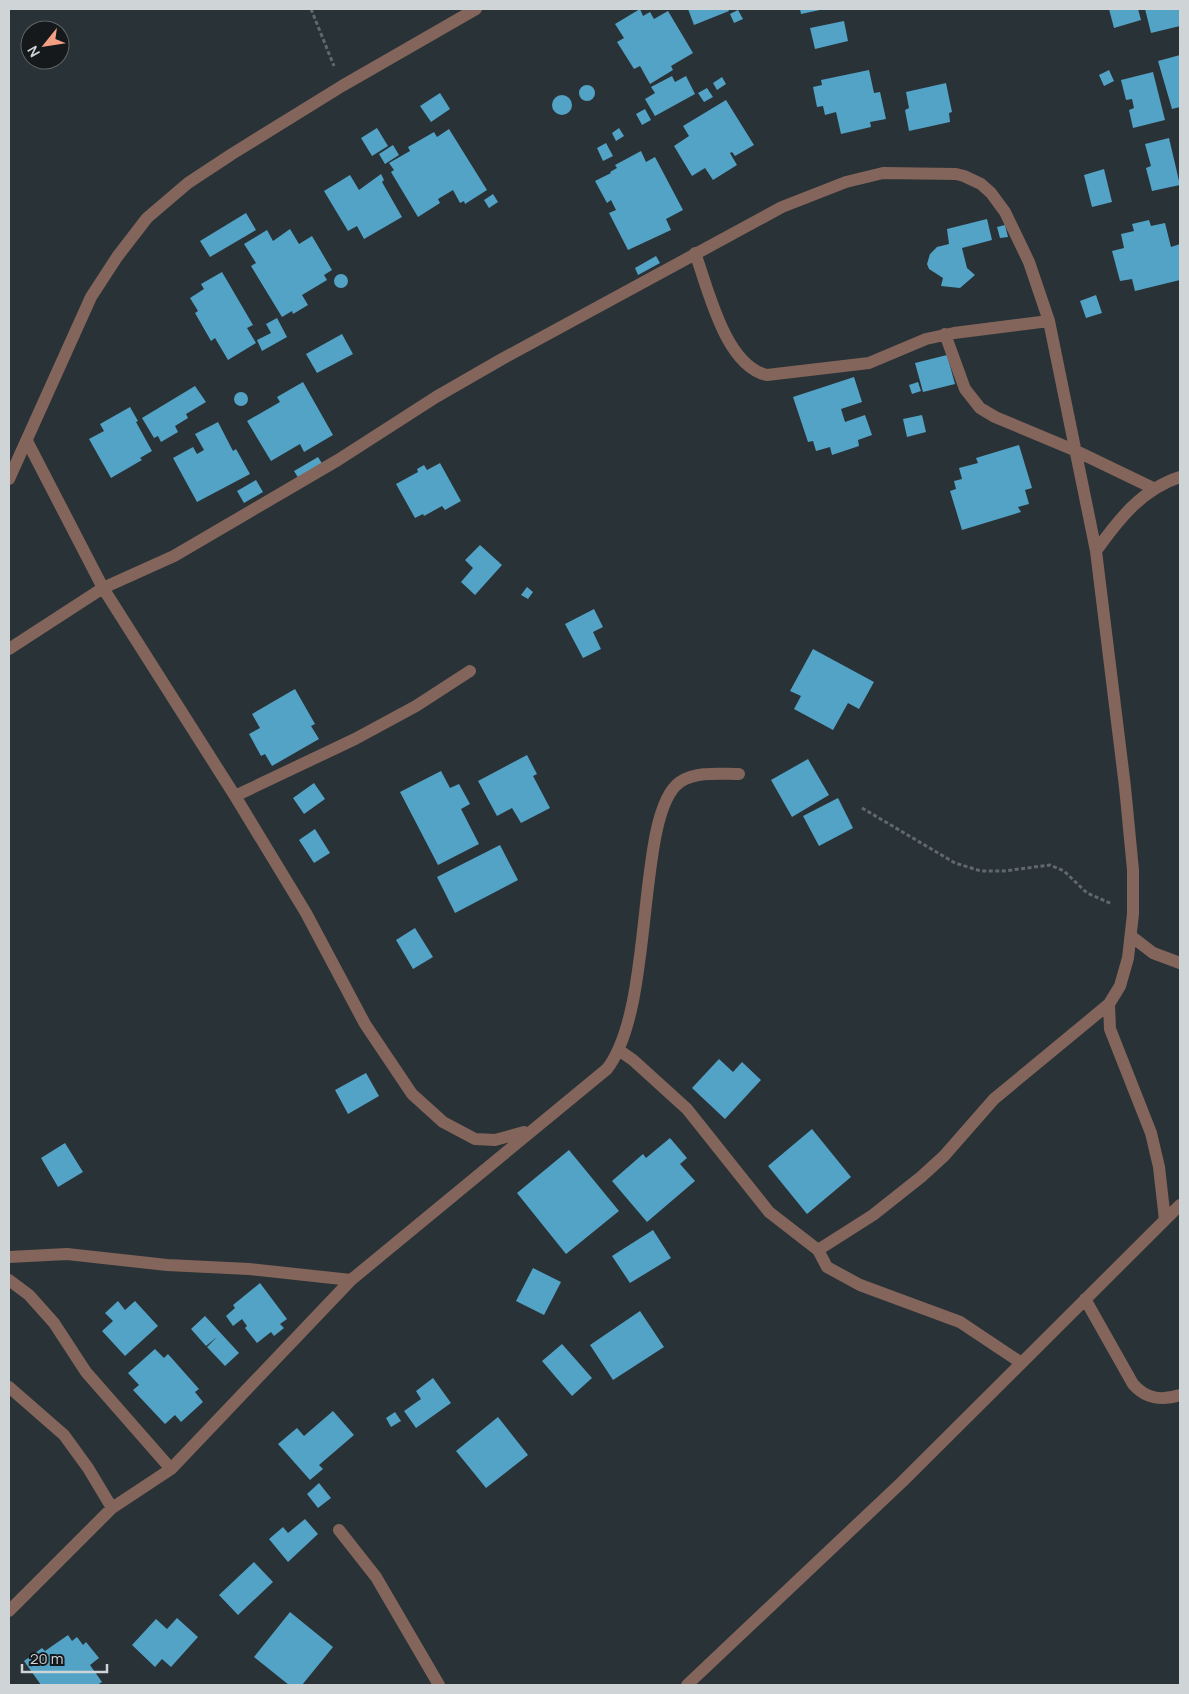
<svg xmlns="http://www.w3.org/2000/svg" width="1189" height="1694" font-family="Manrope,sans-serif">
<rect width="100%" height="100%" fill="#293236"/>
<path fill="#53a3c7" d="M640,9L643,16L650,12L654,19L668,11L693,53L671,66L673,70L650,84L640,66L634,69L617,42L624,38L615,24Z
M688,9H728L729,11L694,25Z
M800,9H820V10L801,14Z
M1109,9H1138L1141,20L1114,28Z
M1145,9H1180V26L1151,33Z
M738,10L743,19L734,23L730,14Z
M844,21L848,41L815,49L810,28Z
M1180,55V107L1172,109L1158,61Z
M869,70L874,93L880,92L886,119L870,122L871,127L841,134L836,112L825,115L823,106L817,107L813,87L822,85L821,80Z
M1109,70L1114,81L1104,86L1099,75Z
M1153,72L1165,120L1133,128L1129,110L1134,108L1132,99L1126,100L1121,80Z
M672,76L675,82L686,76L695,94L655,116L645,99L655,93L651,87Z
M722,77L726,84L717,90L713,83Z
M946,83L952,112L949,113L950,122L909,131L905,110L909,108L906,92Z
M579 93a8 8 0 1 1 16 0a8 8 0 1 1-16 0Z
M707,88L713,97L704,102L698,93Z
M440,93L450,109L431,122L420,106Z
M552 105a10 10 0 1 1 20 0a10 10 0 1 1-20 0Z
M726,100L754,145L735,156L732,152L730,153L737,165L713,180L705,168L692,176L674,146L689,136L683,126Z
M645,109L651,120L642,125L636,114Z
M377,128L388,146L372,156L361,138Z
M619,128L624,136L616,141L612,133Z
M449,129L487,190L465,204L464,201L460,203L453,190L438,199L440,203L418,217L391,172L394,170L389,163L410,151L408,147L434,132L437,137Z
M1169,138L1180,185L1152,191L1146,168L1151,166L1145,144Z
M606,143L613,156L603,161L597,148Z
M393,145L399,155L385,164L379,154Z
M641,151L646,162L655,157L683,210L666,219L671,230L628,250L609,213L616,210L611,200L607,203L595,181L611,173L610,172L617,168L615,165Z
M1104,169L1112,202L1092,207L1084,175Z
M381,174L384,180L382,182L402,217L364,239L357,226L348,231L324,191L350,175L359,190Z
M493,194L498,202L489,208L484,200Z
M246,213L256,230L210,257L200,241Z
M987,219L992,240L962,248L967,268L975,275L960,288L941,286L943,278L929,269L927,264L930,254L937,247L949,244L947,229Z
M1149,220L1151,226L1165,223L1171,247L1180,244V280L1135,291L1132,279L1120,281L1112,251L1124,248L1121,234L1134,231L1132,224Z
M1005,225L1008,237L1000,238L997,227Z
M290,229L299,244L312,236L332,270L324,275L327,280L302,295L308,305L293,314L292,311L282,317L251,266L256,263L244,244L267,230L273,241Z
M656,256L660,263L638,275L635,268Z
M222,272L253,325L247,328L256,343L228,360L215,338L211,341L195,313L198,311L190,298L204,289L201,284Z
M334 281a7 7 0 1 1 14 0a7 7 0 1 1-14 0Z
M1096,295L1102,313L1086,318L1080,301Z
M277,318L287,337L262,351L257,340L271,333L266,324Z
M342,334L353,354L317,373L306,354Z
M947,355L955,384L923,392L915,363Z
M854,377L862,402L841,409L845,422L865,415L872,435L858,440L859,446L832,455L830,447L816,451L813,441L808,442L793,397Z
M303,382L333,435L304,452L300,444L271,461L247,421L280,402L277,397Z
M918,382L921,391L912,394L909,385Z
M195,386L206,402L186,414L188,418L175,426L178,432L161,442L158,436L154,438L142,418Z
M234 399a7 7 0 1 1 14 0a7 7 0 1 1-14 0Z
M130,407L138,421L136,422L152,451L140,458L142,460L111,478L89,439L104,431L100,424Z
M922,415L926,432L907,437L903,419Z
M218,422L233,451L236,449L250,474L197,502L173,458L193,447L197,454L204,450L195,434Z
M1019,445L1032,488L1025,490L1029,504L1018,507L1021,512L962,530L950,491L956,489L954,481L962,479L959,468L978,463L976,458Z
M318,457L323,465L299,479L294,471Z
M440,463L461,501L445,510L442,506L424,516L423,514L415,518L396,484L418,472L417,469L424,465L427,470Z
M256,480L263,492L244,503L237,491Z
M480,545L502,565L475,595L461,582L473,568L465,560Z
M527,587L533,592L528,599L521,595Z
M594,609L603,627L593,632L601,649L583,658L565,624Z
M813,649L874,682L859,709L848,703L833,730L794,709L801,696L790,691Z
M295,689L315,724L311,726L319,739L272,766L265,754L261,756L249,734L260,728L252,714Z
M527,755L537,774L533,776L550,808L521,823L512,808L497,816L478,781Z
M808,759L829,795L792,817L771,780Z
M441,771L450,788L459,784L470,804L461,809L479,844L438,865L400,792Z
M314,783L325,799L304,814L293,798Z
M838,798L853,828L819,846L803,816Z
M315,829L330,853L314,863L299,840Z
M500,845L518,880L455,913L437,877Z
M415,928L433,957L413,969L396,940Z
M719,1059L733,1072L742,1062L761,1080L725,1119L692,1088Z
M366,1073L379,1096L348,1114L335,1090Z
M812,1129L851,1177L807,1214L768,1166Z
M670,1138L687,1158L680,1164L695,1181L647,1222L612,1181L643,1154L646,1158Z
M65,1143L83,1172L58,1187L41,1158Z
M569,1150L619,1211L566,1254L517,1193Z
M653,1230L671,1258L630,1283L612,1256Z
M533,1268L561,1282L544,1315L516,1301Z
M260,1283L287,1319L280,1324L284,1328L274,1336L271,1332L257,1343L245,1328L247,1326L242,1319L233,1326L226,1316L235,1308L233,1305Z
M118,1301L125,1310L135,1301L158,1326L125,1356L102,1331L113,1321L105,1313Z
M640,1311L664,1347L613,1380L590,1345Z
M205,1316L239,1353L225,1366L207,1347L217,1337L206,1346L191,1329Z
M562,1344L592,1378L572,1396L542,1361Z
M155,1349L164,1358L168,1354L199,1389L195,1392L203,1402L181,1422L175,1415L165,1424L133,1390L139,1385L128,1373Z
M433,1378L451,1403L416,1428L404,1411L421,1399L416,1391Z
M333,1411L354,1435L319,1465L323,1469L310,1480L278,1444L297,1428L304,1436Z
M395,1412L401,1421L391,1427L386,1418Z
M498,1417L528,1455L486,1488L456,1451Z
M319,1483L331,1498L318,1508L307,1494Z
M305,1519L318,1534L288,1562L269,1539L283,1527L288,1533Z
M254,1562L273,1582L238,1615L219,1595Z
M290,1612L333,1647L302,1685H289L254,1657Z
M177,1618L198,1637L171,1667L162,1659L155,1667L132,1645L156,1619L167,1629Z
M68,1635L72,1641L77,1637L83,1645L86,1642L99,1658L90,1665L102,1682L97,1685H41L24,1661L42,1648L45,1651Z"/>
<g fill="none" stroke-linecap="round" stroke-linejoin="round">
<path stroke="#61686c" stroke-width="3" stroke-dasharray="4 2.5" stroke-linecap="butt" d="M311,9L334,66
M862,808L955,863L981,871H1004L1050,865L1064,871L1087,893L1112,904"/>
<path stroke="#83655b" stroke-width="12" d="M695,253C708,288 725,366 767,375L869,363L926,339L954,333L1049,321
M945,334L965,389L980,408L995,417L1074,450L1155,489
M27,441L103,588L235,796L306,913L365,1024L412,1094L443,1122L475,1139L495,1140L524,1132
M9,479L91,297L117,257L147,218L188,183L232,154L342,86L476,9
M1096,551C1118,520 1142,489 1180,477
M9,649L103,588L174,556L338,460L436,397L502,359L782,207L846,182L883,173L956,174L964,176L981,184L991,193L1005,212L1029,262L1049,321L1096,551L1125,787L1133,870V914L1128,958L1120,986L1109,1004L994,1099L944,1156L921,1177L873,1215L818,1250
M235,796L355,739L416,706L470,671
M1131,936L1153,953L1180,963
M1109,1004L1110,1029L1151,1133L1159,1167L1165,1220
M620,1051L633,1060L687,1109L769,1212L818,1250L827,1267L860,1285L960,1322L1020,1362
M9,1257L67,1254L167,1265L249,1269L351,1280
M9,1280L29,1295L54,1323L86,1372L171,1469
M1085,1299L1133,1384C1146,1399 1161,1401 1180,1395
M9,1387L64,1435L88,1468L112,1508
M339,1530L376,1577L439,1685
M9,1611L112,1508L171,1469L351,1280L607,1069C656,1006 635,813 680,782C697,771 720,774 739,774
M687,1685L902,1482L1180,1205"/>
</g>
<rect width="1189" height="1694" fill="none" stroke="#cfd4d7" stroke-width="20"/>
<g transform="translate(45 45) rotate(240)"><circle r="24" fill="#15191b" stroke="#5f6466"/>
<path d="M0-4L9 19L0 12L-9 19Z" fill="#f39f84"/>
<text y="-8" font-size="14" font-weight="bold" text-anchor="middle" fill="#cfd4d7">N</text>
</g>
<path d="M22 1664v8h85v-8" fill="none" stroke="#cfd4d7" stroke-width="2.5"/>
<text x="30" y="1664" font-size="15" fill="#cfd4d7" stroke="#15191b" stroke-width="4" paint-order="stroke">20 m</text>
</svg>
